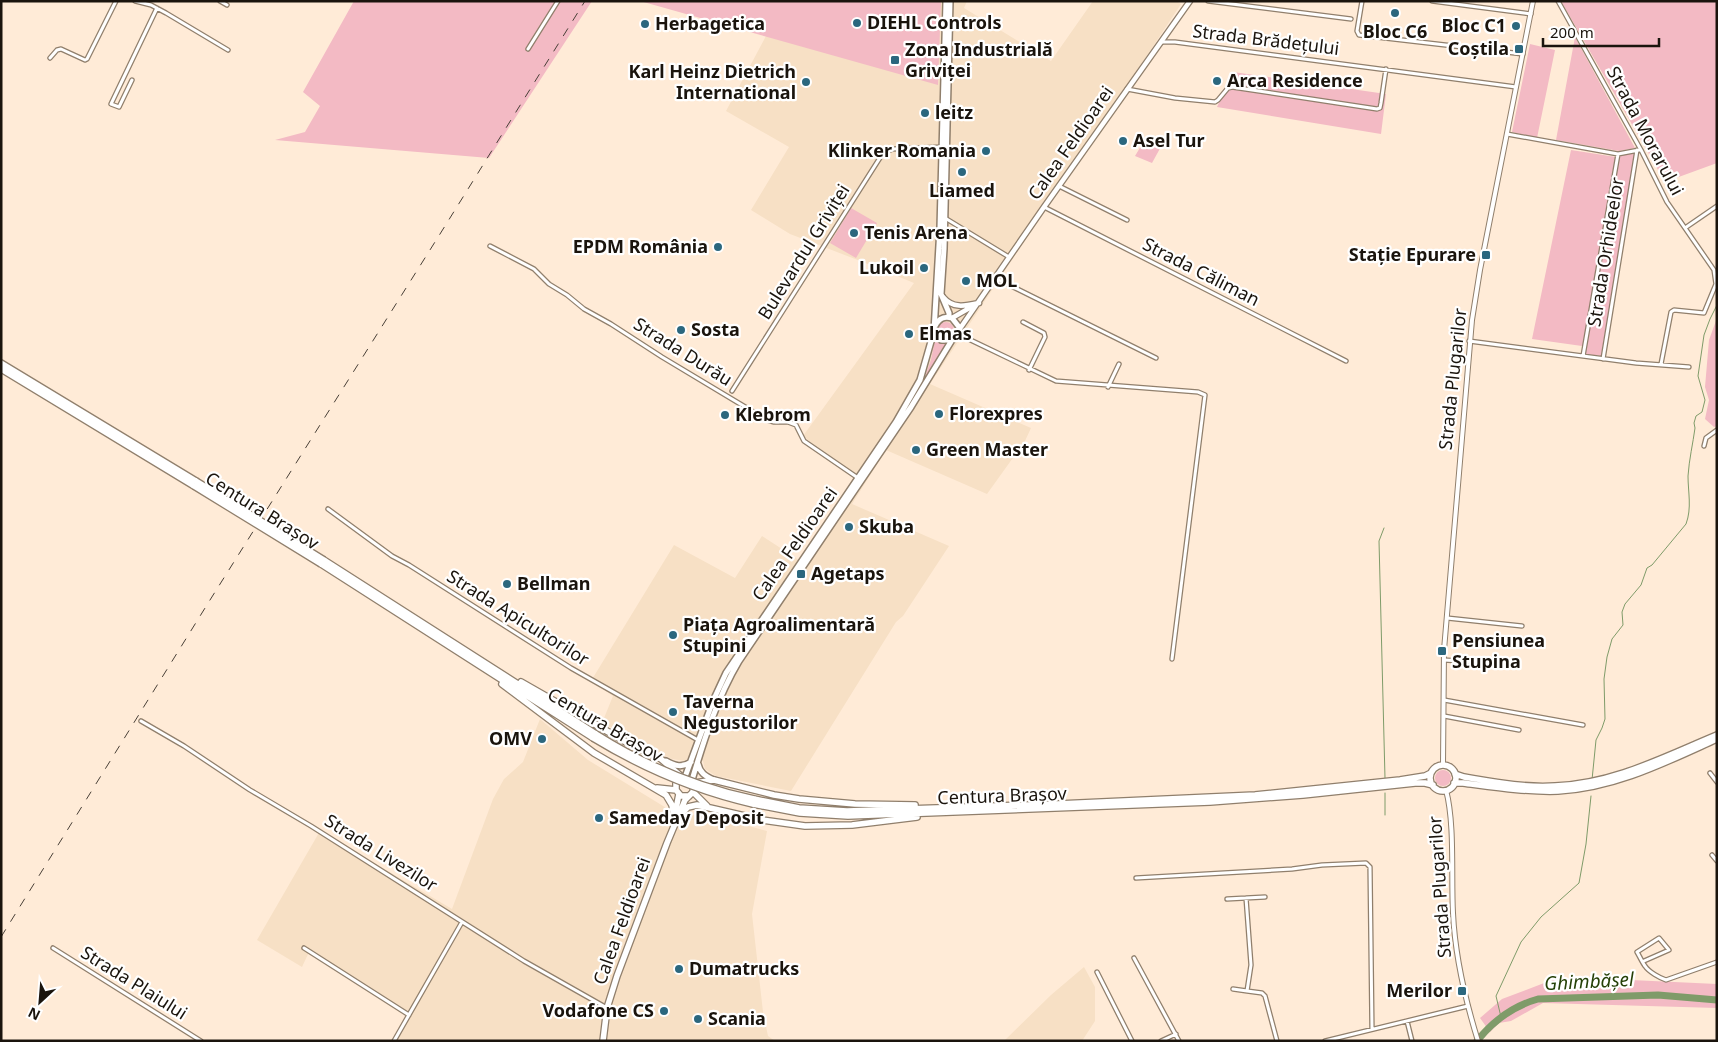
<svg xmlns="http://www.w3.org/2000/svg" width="1718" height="1042" font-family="'Noto Sans',sans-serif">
<rect width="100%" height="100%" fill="#ffebd7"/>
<path fill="#f7e0c5" d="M815,1H967L964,8L1051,61L1093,1H1176L1181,4L930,384L1031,428L1025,441L987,494L886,450L852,504L949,546L903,616L896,622L791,791L716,776L705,769L703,761L692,754L685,761L672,759L602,723L613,696L591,681L674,545L735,578L762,536L799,560L855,478L803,436L914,283L863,262L790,234L751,210L789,147L726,111L766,36L805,47Z
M540,719L588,760L668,809L689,816L701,813L767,831L752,914L763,1012L768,1036L775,1041H394L409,1018L309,952L302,967L257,940L320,831L452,909L493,799L504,779L523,762Z
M1084,967L1095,987V1021L1082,1041H1004L1051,995Z"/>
<path fill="#f3bac4" d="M354,1H592L489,158L275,140L305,132L320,106L303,92Z
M640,1H941L938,85Z
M1561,1H1717V163L1665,182Z
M1575,37L1635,148L1619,151L1556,140Z
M1530,44L1555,50L1537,138L1512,132Z
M1233,72L1386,94L1381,134L1217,107Z
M1147,136L1163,143L1152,163L1135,156Z
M1571,150L1616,157L1635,152L1601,356L1585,354L1582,346L1532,339Z
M851,208L877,223L856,258L830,243Z
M1717,318V426L1714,427L1705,419L1709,400L1705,387L1709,340Z
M938 330a8 8 0 1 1 16 0a8 8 0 1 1-16 0Z
M935,340L942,343H949L923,382L931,360Z
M1435 778a8 8 0 1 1 16 0a8 8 0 1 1-16 0Z
M1552,980H1631L1717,984V1008L1543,1003L1511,1021L1499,1023L1490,1032L1480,1018L1502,999Z"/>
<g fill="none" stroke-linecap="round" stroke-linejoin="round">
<path stroke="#7f9b69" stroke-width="1" d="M1384,528L1379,541L1385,778
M1592,780L1596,740L1602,728L1605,719L1604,679L1607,657L1612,639L1623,625L1622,612L1625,604L1641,585L1647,568L1652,565L1686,524C1692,508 1688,492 1688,476C1689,460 1693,443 1695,428L1694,423L1696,416L1702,412L1705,400L1698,376L1704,335L1710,319L1717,305
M1385,793V815
M1501,1017L1496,996L1521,942L1541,917L1579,883L1586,844L1591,796"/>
<path stroke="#7f9b69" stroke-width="7" d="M1477,1041C1493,1021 1513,1006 1538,999L1658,995L1717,1000"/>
<g stroke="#907f6c" stroke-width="5.5">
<path id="minor" d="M135,1L151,5L166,13L228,50
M220,1L227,5
M1208,1L1351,19
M1362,1L1357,31L1359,35L1523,54
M1432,1L1531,14
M1558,1L1641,150L1667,202L1714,270L1716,284L1704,313L1674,310L1671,312L1661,364
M1162,42H1175L1516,87
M528,49L558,1
M50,58L57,50L61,49L85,60L87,59L116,1
M132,80L119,107L111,104L157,8
M1127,89L1175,98L1215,102L1218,100L1228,88L1232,87L1377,109L1380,108L1381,103L1386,69
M1507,134L1618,154L1639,150
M1059,186L1127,220
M1044,207L1346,361
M945,218L1009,257
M1685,228L1717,206
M490,246L534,269L549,284L567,295L584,309L611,324L662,357L767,420L774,422H788L796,425L804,441L858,478
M995,278L1156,358
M1023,322L1044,333L1045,337L1029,370
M958,334L1056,381L1198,392L1205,395L1172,659
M1469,341L1636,363L1689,367
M1583,356L1618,154
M1603,359L1637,150
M1108,387L1119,364
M732,391L883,153L893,149L942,147
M1704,446L1706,438L1717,430
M328,509L392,556L409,565L571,668L698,740
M1447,618L1522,626
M1444,660L1494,663
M1444,700L1583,725
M1444,716L1519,730
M141,721L184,746L250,790L311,826L524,961L607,1008
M1710,773L1717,782
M1712,855L1717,861
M1136,878L1292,869L1322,865L1366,863L1370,867L1372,1029
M1246,898L1251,965L1247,991L1262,993L1265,996L1277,1041
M1227,899L1265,897
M53,948L201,1041
M304,948L409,1015
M1134,958L1179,1041
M1644,961L1669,950L1659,938L1637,952C1640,957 1642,962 1645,966C1649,972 1660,978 1666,980L1717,962
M1097,972L1132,1041
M1233,989L1247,991
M1407,1021L1412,1041
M394,1041L462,922
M1161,1041L1176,1034
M1325,1041L1468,1006"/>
</g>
<g stroke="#907f6c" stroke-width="6">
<path id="tertiary" d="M1443,765L1444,650L1472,320L1480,270L1533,1
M1446,790C1455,824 1451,876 1453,913C1455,956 1465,999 1478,1041"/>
</g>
<g stroke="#907f6c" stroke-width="7">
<path id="secondary" d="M943,297C953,309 965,306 979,303
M952,318L973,306
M959,330L1044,207L1190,1"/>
</g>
<g stroke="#907f6c" stroke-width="8">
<path id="primary" d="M949,317V313L941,294L944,249L950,1
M934,331L941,340H952
M666,761C675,766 682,768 691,762
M698,764C700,773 705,776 714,780
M685,777L713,701L726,673L896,422L920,380L934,331L940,228L946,1
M692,780C704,740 717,698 739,661L911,407L952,340L958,334L959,327L952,318C944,316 939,318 935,326"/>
</g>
<g stroke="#907f6c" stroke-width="8">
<path id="trunk" d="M1,363L196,481
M1,369L194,486
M324,560L596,734
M321,564L593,738
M521,682L626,742L661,759L682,777
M502,684L594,753L666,795L672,805L674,817
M1430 778a13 13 0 1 1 26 0a13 13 0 1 1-26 0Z
M1455,774L1464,777C1494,782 1524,788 1555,786C1613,784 1664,757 1717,735
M681,778L676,783V790L681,796H689
M695,783L714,780L774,795L799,799L855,804L915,805
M1454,783H1463C1494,787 1526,792 1558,791C1615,788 1666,762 1717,739
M657,788L676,790
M693,792L707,806
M754,799L799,808L847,811L1058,804L1255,795L1400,780L1425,776L1431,773
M753,804L800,813L848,816L1210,802L1303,795L1415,783H1425L1433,785
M682,813L688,807L697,805L762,820L805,826L852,825L917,817
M675,814L679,794
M603,1041L607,1008L617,976L667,843L685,800L693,792L694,784"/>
</g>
<use href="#minor" stroke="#fff" stroke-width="3"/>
<use href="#tertiary" stroke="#fff" stroke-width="4"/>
<use href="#secondary" stroke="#fff" stroke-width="4.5"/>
<use href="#primary" stroke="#fff" stroke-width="5"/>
<use href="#trunk" stroke="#fff" stroke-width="5.5"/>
<path stroke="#494037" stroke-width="1" stroke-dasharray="9 9" stroke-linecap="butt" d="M1,937L210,600L440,234L585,1"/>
<g stroke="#907f6c" stroke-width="8" stroke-linecap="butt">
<path id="trunk-bridge" d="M196,481L324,560
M194,486L321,564
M596,734C645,765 697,787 754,799
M593,738C644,769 696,791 753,804"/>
</g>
<use href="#trunk-bridge" stroke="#fff" stroke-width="5.5"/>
</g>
<g fill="#2b677e" stroke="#fff" stroke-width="2">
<circle cx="1395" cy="13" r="5"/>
<circle cx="857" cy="23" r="5"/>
<circle cx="645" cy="24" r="5"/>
<circle cx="1516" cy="26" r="5"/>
<rect x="1514" y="44" width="10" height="10" rx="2.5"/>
<rect x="890" y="55" width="10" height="10" rx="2.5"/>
<circle cx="1217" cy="81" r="5"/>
<circle cx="806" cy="82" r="5"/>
<circle cx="925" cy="113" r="5"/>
<circle cx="1123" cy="141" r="5"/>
<circle cx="986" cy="151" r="5"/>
<circle cx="962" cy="172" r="5"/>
<circle cx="854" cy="233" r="5"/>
<circle cx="718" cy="247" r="5"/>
<rect x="1481" y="250" width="10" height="10" rx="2.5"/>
<circle cx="924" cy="268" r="5"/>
<circle cx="966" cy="281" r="5"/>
<circle cx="681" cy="330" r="5"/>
<circle cx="909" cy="334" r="5"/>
<circle cx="939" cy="414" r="5"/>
<circle cx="725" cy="415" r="5"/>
<circle cx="916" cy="450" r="5"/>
<circle cx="849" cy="527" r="5"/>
<rect x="796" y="569" width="10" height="10" rx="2.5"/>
<circle cx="507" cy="584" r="5"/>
<circle cx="673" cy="635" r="5"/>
<rect x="1437" y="646" width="10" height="10" rx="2.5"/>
<circle cx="673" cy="712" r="5"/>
<circle cx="542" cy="739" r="5"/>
<circle cx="599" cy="818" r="5"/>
<circle cx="679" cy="969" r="5"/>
<rect x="1457" y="986" width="10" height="10" rx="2.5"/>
<circle cx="664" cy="1011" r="5"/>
<circle cx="698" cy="1019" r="5"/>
</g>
<g text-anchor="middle" stroke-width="4.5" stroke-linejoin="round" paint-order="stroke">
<g font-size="18" font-weight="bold" fill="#1a140d" stroke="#fff" text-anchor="start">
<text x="867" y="29">DIEHL Controls</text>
<text x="655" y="30">Herbagetica</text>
<text x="1506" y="32" text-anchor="end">Bloc C1</text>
<text x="1395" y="38" text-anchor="middle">Bloc C6</text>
<text x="1509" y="55" text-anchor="end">Coștila</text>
<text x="905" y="56">Zona Industrială<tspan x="905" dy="21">Griviței</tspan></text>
<text x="796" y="78" text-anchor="end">Karl Heinz Dietrich<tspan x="796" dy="21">International</tspan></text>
<text x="1227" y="87">Arca Residence</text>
<text x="935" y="119">leitz</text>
<text x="1133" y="147">Asel Tur</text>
<text x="976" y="157" text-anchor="end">Klinker Romania</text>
<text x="962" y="197" text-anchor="middle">Liamed</text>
<text x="864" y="239">Tenis Arena</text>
<text x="708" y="253" text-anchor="end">EPDM România</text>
<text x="1476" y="261" text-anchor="end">Stație Epurare</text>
<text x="914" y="274" text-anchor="end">Lukoil</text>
<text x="976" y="287">MOL</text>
<text x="691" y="336">Sosta</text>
<text x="919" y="340">Elmas</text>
<text x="949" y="420">Florexpres</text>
<text x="735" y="421">Klebrom</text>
<text x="926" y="456">Green Master</text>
<text x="859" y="533">Skuba</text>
<text x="811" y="580">Agetaps</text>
<text x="517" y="590">Bellman</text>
<text x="683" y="631">Piața Agroalimentară<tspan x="683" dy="21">Stupini</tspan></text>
<text x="1452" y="647">Pensiunea<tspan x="1452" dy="21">Stupina</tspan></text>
<text x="683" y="708">Taverna<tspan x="683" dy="21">Negustorilor</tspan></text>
<text x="532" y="745" text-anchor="end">OMV</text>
<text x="609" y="824">Sameday Deposit</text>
<text x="689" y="975">Dumatrucks</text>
<text x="1452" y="997" text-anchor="end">Merilor</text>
<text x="654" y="1017" text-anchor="end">Vodafone CS</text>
<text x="708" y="1025">Scania</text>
</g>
<g font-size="18" fill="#1a140d" stroke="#fff">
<text transform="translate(1266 40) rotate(7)" y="6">Strada Brădețului</text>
<text transform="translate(1645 131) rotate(62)" y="6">Strada Morarului</text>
<text transform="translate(1071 143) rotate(-55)" y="6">Calea Feldioarei</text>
<text transform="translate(804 252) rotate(-58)" y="6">Bulevardul Griviței</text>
<text transform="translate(1606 252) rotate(-81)" y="6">Strada Orhideelor</text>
<text transform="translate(1201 272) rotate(27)" y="6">Strada Căliman</text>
<text transform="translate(683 352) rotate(32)" y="6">Strada Durău</text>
<text transform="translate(1453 379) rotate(-84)" y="6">Strada Plugarilor</text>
<text transform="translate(262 511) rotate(32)" y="6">Centura Brașov</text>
<text transform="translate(795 544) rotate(-55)" y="6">Calea Feldioarei</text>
<text transform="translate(518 618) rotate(32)" y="6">Strada Apicultorilor</text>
<text transform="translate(605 725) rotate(30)" y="6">Centura Brașov</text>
<text transform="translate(1002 796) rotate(-2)" y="6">Centura Brașov</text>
<text transform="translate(381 853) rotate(32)" y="6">Strada Livezilor</text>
<text transform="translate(1440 887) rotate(-94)" y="6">Strada Plugarilor</text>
<text transform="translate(622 921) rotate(-70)" y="6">Calea Feldioarei</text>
<text transform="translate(134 983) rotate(32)" y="6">Strada Plaiului</text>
</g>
<g font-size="19" font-style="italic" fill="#264108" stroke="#fff">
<text transform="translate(1589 981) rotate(-3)" y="7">Ghimbășel</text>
</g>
</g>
<rect width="1718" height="1042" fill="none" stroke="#1a140d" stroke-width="5"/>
<g transform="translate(40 1002) rotate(206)" stroke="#ffffff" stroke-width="4" paint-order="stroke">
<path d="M0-4L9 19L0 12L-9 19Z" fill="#1a140d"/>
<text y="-8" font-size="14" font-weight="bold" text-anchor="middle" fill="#1a140d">N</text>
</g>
<path d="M1543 38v8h116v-8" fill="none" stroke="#1a140d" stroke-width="2.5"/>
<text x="1550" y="38" font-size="15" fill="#1a140d" stroke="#ffffff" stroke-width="4" paint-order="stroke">200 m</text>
</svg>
